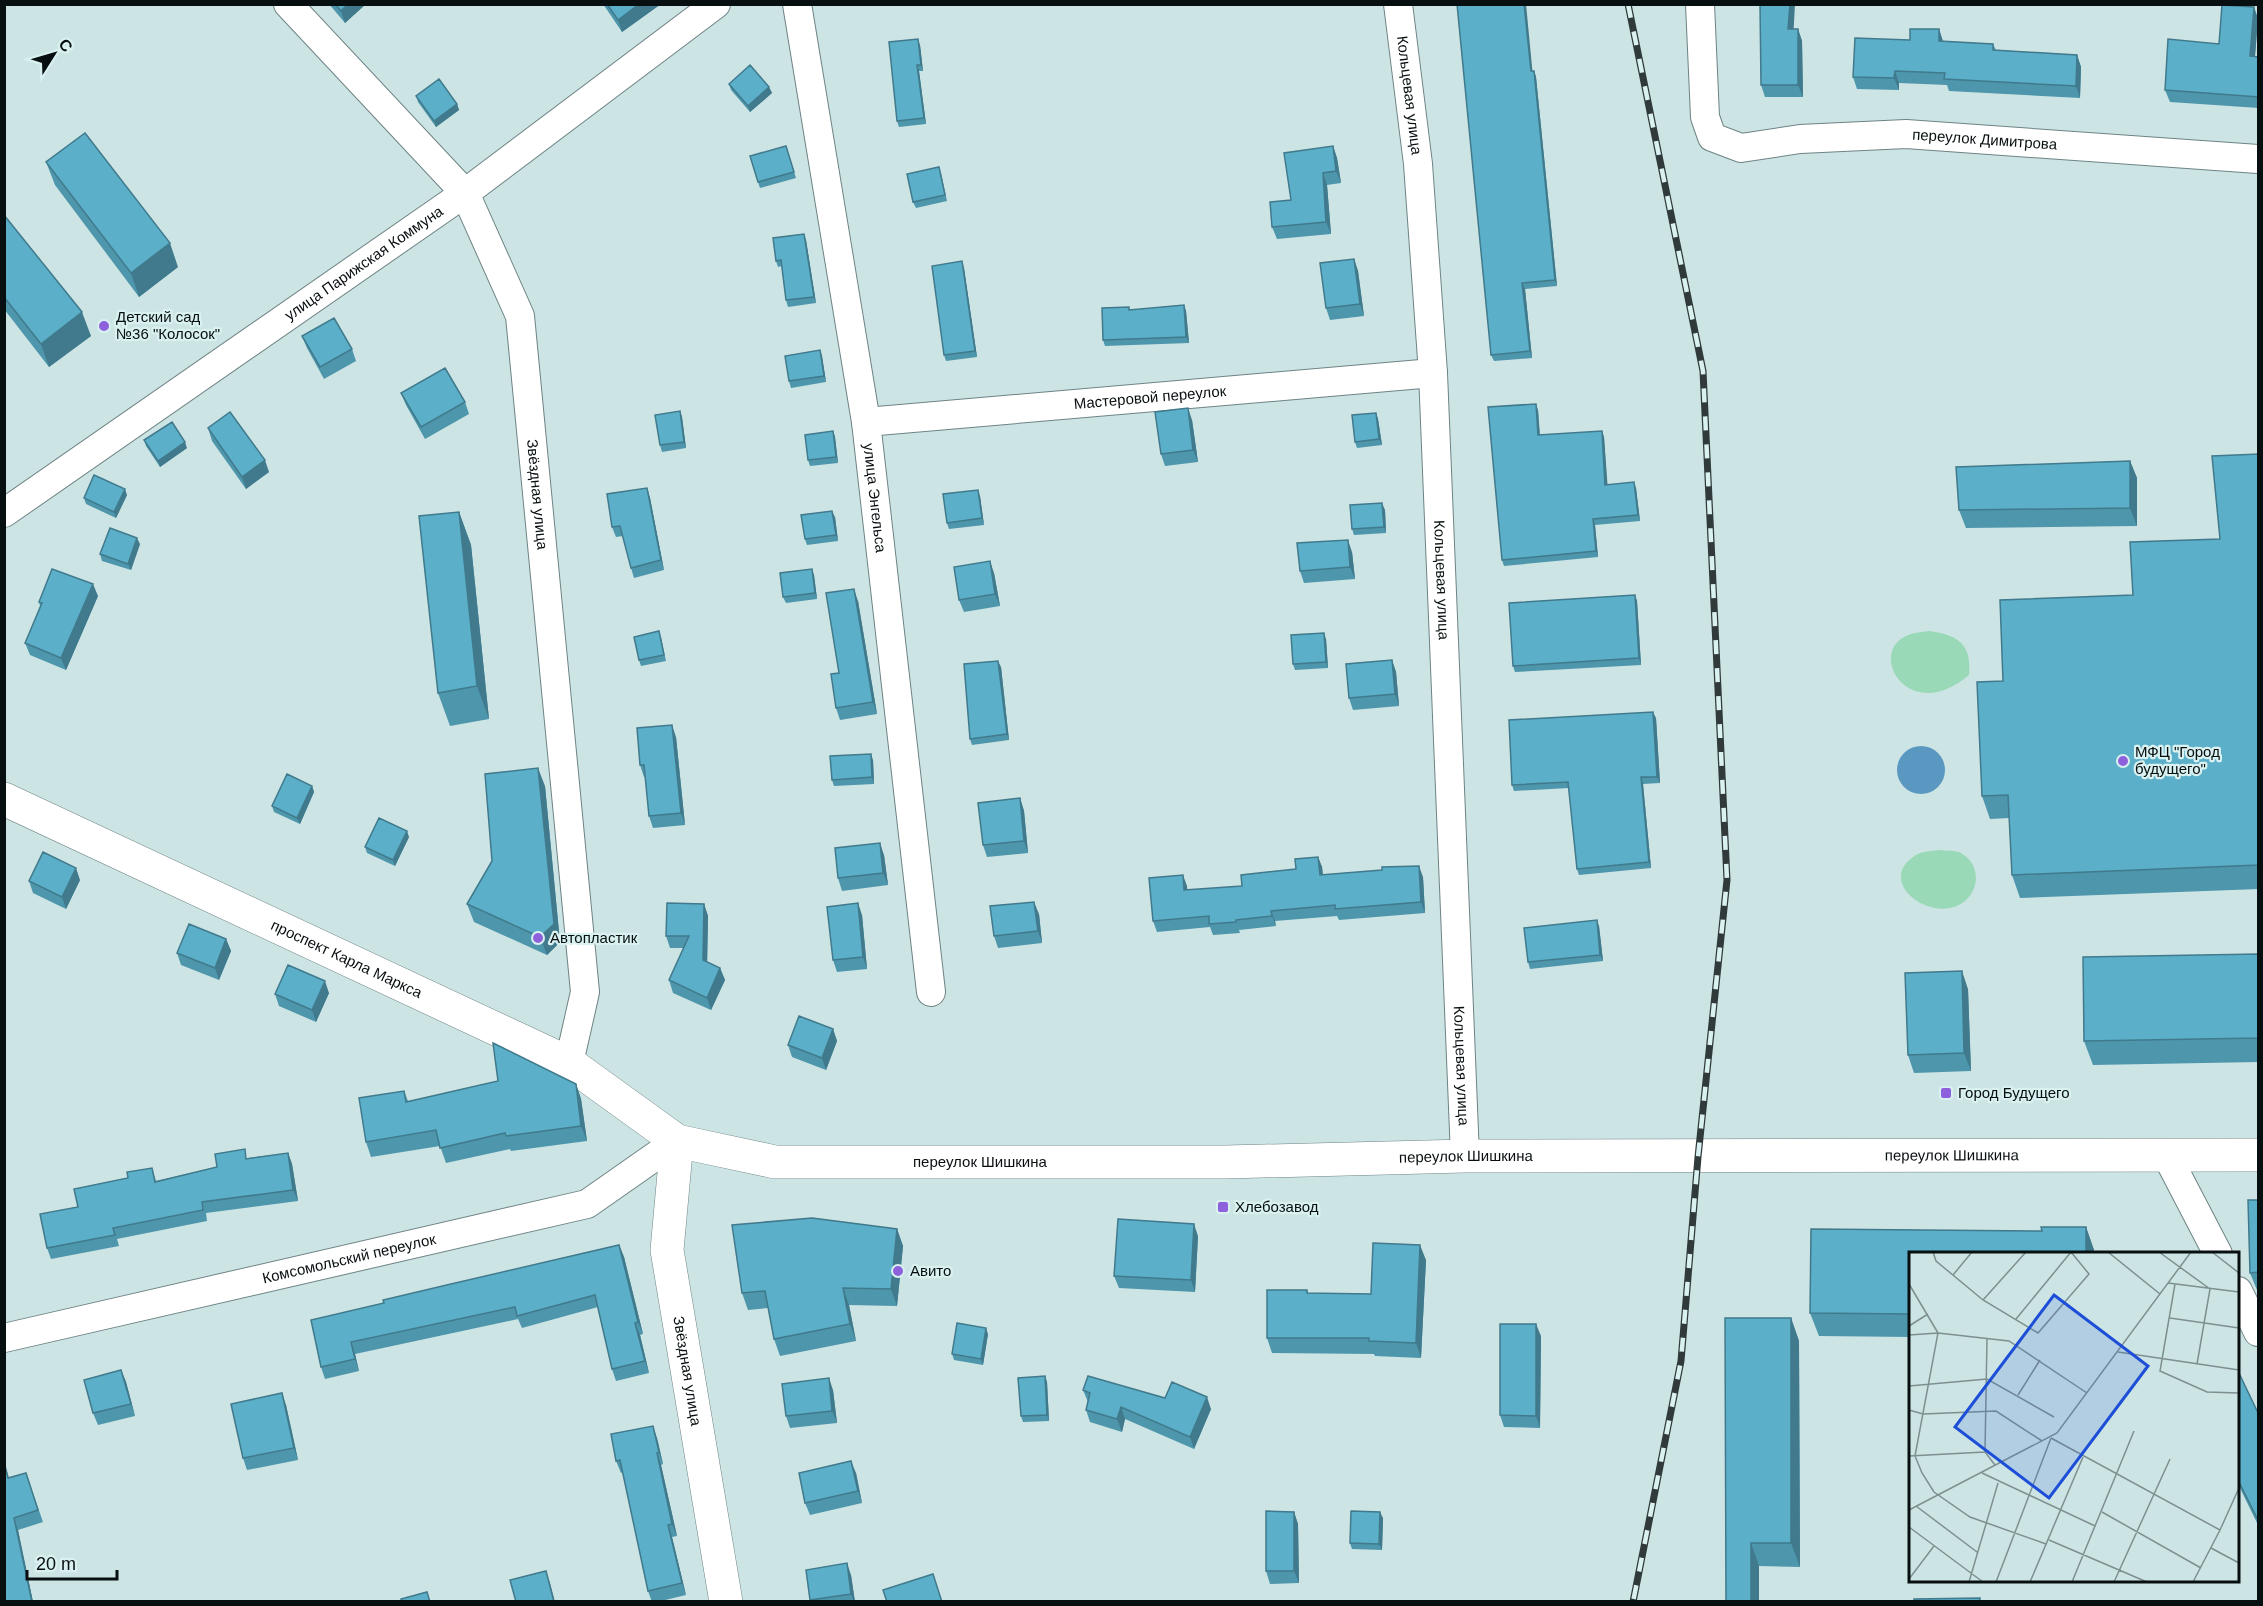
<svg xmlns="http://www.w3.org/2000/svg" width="2263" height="1606" font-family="Helvetica,sans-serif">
<rect width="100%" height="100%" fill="#cde4e5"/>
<path fill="#99d9b7" d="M1929,631C1957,635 1972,643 1969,675C1909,726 1867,654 1906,636C1912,633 1922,632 1929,631Z
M1939,850C1945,851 1956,850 1961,853C1980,864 1980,887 1966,900C1935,928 1872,882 1916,855C1922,851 1932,851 1939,850Z"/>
<path fill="#5a98c1" d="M1897 770a24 24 0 1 1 48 0a24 24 0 1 1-48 0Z"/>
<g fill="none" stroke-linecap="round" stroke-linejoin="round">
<g stroke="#6e8384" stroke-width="30">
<g id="minor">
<path id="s1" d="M288,4L465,193L520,316L585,992L569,1063"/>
<path id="s2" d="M797,4L866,422L931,992"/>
<path id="s3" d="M1398,4L1418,164L1433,373L1465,1156"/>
<path id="s4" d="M1700,4L1705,117L1712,137L1741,148L1800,139L1906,134L2258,159"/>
<path id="s5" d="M866,422L1433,373"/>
<path id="s6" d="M4,513L465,193L716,4"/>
<path d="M2167,1156L2218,1254"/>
<path d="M2238,1291L2258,1332"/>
<path id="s7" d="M4,1338L587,1204L677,1141"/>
</g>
</g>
<g stroke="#6e8384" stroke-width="34">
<g id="secondary">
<path id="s8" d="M4,799L569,1063L677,1141L775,1162H1226L1465,1156L2258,1155"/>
<path id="s9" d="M677,1141L667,1250L726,1602"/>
</g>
</g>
<use href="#minor" stroke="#fff" stroke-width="28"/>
<use href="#secondary" stroke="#fff" stroke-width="33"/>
<g stroke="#303a3b" stroke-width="7">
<path id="rail" d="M1628,4L1703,371L1727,880L1698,1157L1681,1361L1633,1602"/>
</g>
<use href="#rail" stroke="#daf1f2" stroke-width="4.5" stroke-dasharray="14" stroke-linecap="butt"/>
</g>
<path fill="#4e96ac" d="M329,4H366L345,23Z
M603,4H661L622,32Z
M2254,7L2258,19L2255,56L2259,57V108L2170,102L2165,90L2219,44Z
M1793,29H1798L1802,41L1803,97H1765L1761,85Z
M1939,29L1943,41L1993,44L1996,50L2077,55L2081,67L2080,98L1949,91L1947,85L1899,83V90L1857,89L1853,77L1910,40Z
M920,45L923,71H919L926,124L899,127L897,121Z
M1532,71H1534L1536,77L1557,286L1525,289L1532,358L1494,361L1491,355Z
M729,84L769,87L772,93L750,112L731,90Z
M416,96L457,104L459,110L436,127L418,102Z
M786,146L796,178L760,188L758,182Z
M1333,146L1337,158L1341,183L1327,185L1331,234L1277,239L1272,227L1291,200Z
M46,162L178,267L139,297L55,185Z
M941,173L947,201L916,208L913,202Z
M4,215L91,336L49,367L4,309Z
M806,240L816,303L788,307L786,300L782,266L778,267L776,261Z
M1354,259L1358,271L1364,316L1330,320L1326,308Z
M964,268L977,357L946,361L944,355Z
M1184,305L1186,311L1189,343L1105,346L1103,340Z
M302,336L352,349L356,361L324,379L307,348Z
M820,350L822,356L826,382L791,388L789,381Z
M401,393L465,402L469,414L425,439L406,405Z
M1538,410L1540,435L1602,431L1604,437L1607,485L1636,488L1640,521L1595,525L1598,557L1504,566L1502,560Z
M680,411L682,417L686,448L662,452L660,445Z
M1376,413L1378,419L1382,445L1357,448L1355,442Z
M1192,420L1198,462L1165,466L1161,454Z
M208,428L269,472L246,489L212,441Z
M833,431L835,437L838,463L810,466L808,460Z
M144,440L187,448L160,467L146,446Z
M2259,454V889L2020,898L2012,875L2009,818L1990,819L1982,796L2003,681L2133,595L2220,539Z
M2130,461L2137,478V526L1966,528L1959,510Z
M647,488L650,498L664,570L634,578L631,568L623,536L616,537L612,527Z
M127,495L116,518L86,504L84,498Z
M980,496L984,525L949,529L947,523Z
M1385,510L1386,533L1354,535L1352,529Z
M459,512L471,545L489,719L450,726L438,693Z
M835,517L838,541L807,545L805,539Z
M140,544L131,570L102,561L100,554Z
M1352,552L1355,579L1304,583L1300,571Z
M994,573L1000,606L964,612L959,600Z
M814,575L817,599L786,603L783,597Z
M1635,595L1637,601L1641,665L1515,672L1513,666Z
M98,596L66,670L30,655L25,643L40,606L39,602Z
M858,601L877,714L840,720L836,708L839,673Z
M661,637L666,661L641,666L639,660Z
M1326,639L1328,668L1295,670L1293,664Z
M1392,660L1396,672L1399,706L1353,710L1349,698Z
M1001,667L1009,740L972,745L970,739Z
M1656,718L1660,783L1643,784L1651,868L1579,875L1577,869L1569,788L1514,791L1512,785Z
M676,737L685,825L653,828L649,816L645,777H644L640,765Z
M873,760L874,784L834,786L832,780Z
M312,786L314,792L300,824L274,812L272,806Z
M545,786L560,942L547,955L474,922L467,904Z
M1020,798L1024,811L1028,853L987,857L983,845Z
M409,837L395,866L367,853L365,847Z
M884,855L888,885L842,891L838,878Z
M1318,857L1322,867L1323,875L1423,877L1425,913L1339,920L1337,916L1275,921L1276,926L1239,930L1240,933L1213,935L1210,927L1157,932L1153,921L1187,886V890L1242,886L1296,869Z
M80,880L66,909L33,893L29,881Z
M704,904L708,916L707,962L720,968L725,980L711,1010L673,993L669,980L684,948H670L666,936Z
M1039,914L1042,943L998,948L994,936Z
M862,915L867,969L837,972L833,960Z
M1599,926L1603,961L1530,969L1528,962Z
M226,939L231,951L219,980L181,965L177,953Z
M2259,954V1062L2093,1065L2084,1041Z
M1968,989L1971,1071L1914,1073L1908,1055Z
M329,993L316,1022L279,1006L275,994Z
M833,1029L837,1041L826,1070L792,1057L788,1045Z
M576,1084L581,1099L587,1141L511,1151L510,1149L446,1163L440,1146L371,1157L366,1142L404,1091L408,1101Z
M288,1153L292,1164L298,1201L206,1213L207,1221L117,1239L119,1246L51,1259L47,1248L78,1207L128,1178L152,1168L156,1181L217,1167L248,1158Z
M2259,1200V1295L2250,1273Z
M2041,1227H2086L2094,1250V1254H1911V1337L1819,1336L1810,1313L1811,1229L2042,1231Z
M897,1229L903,1246L897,1306L849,1305L856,1341L780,1356L774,1339L768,1308L748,1310L742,1293Z
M1198,1236L1195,1292L1119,1288L1114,1276Z
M619,1245L624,1257L643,1334L640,1335L649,1373L616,1381L612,1369L598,1307L522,1328L518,1319L355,1354L359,1371L325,1379L321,1367L384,1303Z
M1426,1260L1421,1358L1375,1356L1374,1354L1272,1353L1267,1338L1307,1290L1308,1293L1371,1294Z
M1791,1318L1799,1341L1800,1567L1759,1566V1602H1726Z
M988,1334L983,1365L954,1360L952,1354Z
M1541,1336L1540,1428L1504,1427L1500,1415Z
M121,1370L126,1382L135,1416L98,1425L93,1413Z
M2238,1371L2259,1415V1527L2238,1484Z
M1045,1376L1047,1382L1049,1421L1023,1422L1021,1416Z
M833,1390L837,1423L790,1428L786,1416Z
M1083,1390L1165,1398L1211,1409L1194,1449L1125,1419L1122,1432L1090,1422L1086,1410L1088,1402Z
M286,1405L298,1460L247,1470L243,1458Z
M657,1438L663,1464L661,1465L677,1536L672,1537L686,1595L657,1602H652L648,1591L623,1472L621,1473L616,1461Z
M26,1473L43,1522L18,1530L33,1602H4L9,1478Z
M856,1473L862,1503L810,1515L805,1503Z
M1294,1512L1298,1524L1299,1583L1270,1584L1266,1571Z
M1383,1518L1382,1550L1352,1549L1350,1543Z
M806,1570L851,1575L855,1602H811Z"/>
<path fill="#407a8c" d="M348,4H366L345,23L341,11Z
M639,4H661L622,32L618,20Z
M1524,4H1526L1533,77L1531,71Z
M1790,4H1795L1793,41L1788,29Z
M2254,7L2258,19L2254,68L2250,56Z
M1798,29L1802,41L1803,97L1798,85Z
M1939,29L1943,42L1939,41Z
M918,39L920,45L923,71L921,65Z
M2077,55L2081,67L2080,98L2076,86Z
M917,65L919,71L926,124L924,118Z
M1534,71L1536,77L1557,286L1555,280Z
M1895,71L1899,83V90L1894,78Z
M769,87L772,93L750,112L748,106Z
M457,104L459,110L436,127L434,121Z
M1333,146L1337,158L1341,183L1336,171Z
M1323,173L1327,185L1331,234L1326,222Z
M804,234L806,240L816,303L814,297Z
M170,243L178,267L139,297L131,273Z
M1354,259L1358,271L1364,316L1360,304Z
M962,261L964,268L977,357L975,351Z
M1522,283L1525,289L1532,358L1530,351Z
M1184,305L1186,311L1189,343L1186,337Z
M82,312L91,336L49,367L41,344Z
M820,350L822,356L826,382L824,376Z
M1536,404L1538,410L1540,441L1538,435Z
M1188,408L1192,420L1198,462L1193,450Z
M680,411L682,417L686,448L684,442Z
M1376,413L1378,419L1382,445L1379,439Z
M833,431L835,437L838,463L836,457Z
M1602,431L1604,437L1608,491L1605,485Z
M185,442L187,448L160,467L158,461Z
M265,460L269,472L246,489L242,477Z
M2130,461L2137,478V526L2130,508Z
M1634,482L1636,488L1640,521L1638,515Z
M647,488L650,498L664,570L661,560Z
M125,489L127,495L116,518L114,512Z
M978,490L980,496L984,525L982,518Z
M1382,503L1385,510L1386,533L1384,527Z
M832,511L835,517L838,541L836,535Z
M459,512L471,545L489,719L477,686Z
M1593,519L1595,525L1598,557L1596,551Z
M137,538L140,544L131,570L128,564Z
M1348,540L1352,552L1355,579L1350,567Z
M990,561L994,573L1000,606L995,594Z
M812,569L814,575L817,599L815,593Z
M93,584L98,596L66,670L61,658Z
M854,589L858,601L877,714L873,702Z
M1635,595L1637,601L1641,665L1639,658Z
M1324,633L1326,639L1328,668L1326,662Z
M1392,660L1396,672L1399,706L1395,694Z
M998,661L1001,667L1009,740L1007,734Z
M1653,712L1656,718L1660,783L1657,777Z
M672,725L676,737L685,825L681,813Z
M871,754L873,760L874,784L872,777Z
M538,768L545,786L560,942L547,955L540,937Z
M1641,777L1643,784L1651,868L1649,862Z
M312,786L314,792L300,824L297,818Z
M1020,798L1024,811L1028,853L1024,841Z
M407,831L409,837L395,866L393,860Z
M880,843L884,855L888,885L883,873Z
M1318,857L1322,867L1324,886L1320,875Z
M1419,866L1423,877L1425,913L1421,902Z
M76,868L80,880L66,909L62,897Z
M1183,875L1187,886L1188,900L1184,890Z
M1034,902L1039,914L1042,943L1038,931Z
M858,903L862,915L867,969L863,957Z
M704,904L708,916L707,972L703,960Z
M1271,911L1275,921L1276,926L1272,916Z
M1597,920L1599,926L1603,961L1600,955Z
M226,939L231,951L219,980L215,968Z
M720,968L725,980L711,1010L707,998Z
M1962,971L1968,989L1971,1071L1964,1053Z
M325,981L329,993L316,1022L312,1010Z
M833,1029L837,1041L826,1070L822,1058Z
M576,1084L581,1099L587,1141L581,1126Z
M288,1153L292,1164L298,1201L293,1190Z
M1194,1224L1198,1236L1195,1292L1191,1280Z
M2086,1227L2094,1250V1254H2086Z
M897,1229L903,1246L897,1306L891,1289Z
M619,1245L624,1257L643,1334L638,1322Z
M1420,1245L1426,1260L1421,1358L1416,1343Z
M843,1288L849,1305L856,1341L850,1324Z
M1791,1318L1799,1341L1800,1567L1791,1543Z
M635,1323L640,1335L649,1373L645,1361Z
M1536,1324L1541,1336L1540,1428L1536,1416Z
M986,1328L988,1334L983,1365L981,1359Z
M351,1342L355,1354L359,1371L355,1359Z
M121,1370L126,1382L135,1416L131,1404Z
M1045,1376L1047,1382L1049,1421L1047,1415Z
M829,1378L833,1390L837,1423L832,1411Z
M282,1393L286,1405L298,1460L294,1448Z
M1207,1397L1211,1409L1194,1449L1190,1437Z
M1121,1407L1125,1419L1122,1432L1117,1419Z
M653,1426L657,1438L663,1464L659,1452Z
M657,1453L661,1465L677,1536L672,1524Z
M4,1459L12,1490L8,1478L4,1464Z
M851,1461L856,1473L862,1503L858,1491Z
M1294,1512L1298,1524L1299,1583L1294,1571Z
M1380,1512L1383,1518L1382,1550L1379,1544Z
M14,1518L18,1530L33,1602H32Z
M668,1525L672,1537L686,1595L682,1583Z
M1751,1543L1759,1566V1602H1751Z
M847,1563L851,1575L855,1602H854L851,1594Z
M546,1571L550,1583L555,1602H554Z"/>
<path fill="#5bafc8" stroke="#407a8c" stroke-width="1.5" d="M335,4H348L341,11Z
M607,4H639L618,20Z
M1457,4H1524L1531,71H1534L1555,280L1522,283L1530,351L1491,355Z
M1760,4H1790L1788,29H1798V85H1761Z
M2222,5L2254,7L2250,56L2259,57V97L2165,90L2168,39L2219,44Z
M1910,29H1939V41L1993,44V50L2077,55L2076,86L1944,79L1945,73L1895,71L1894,78L1853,77L1855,38L1910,40Z
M918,39L921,65H917L924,118L897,121L889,42Z
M750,65L769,87L748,106L729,84Z
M439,79L457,104L434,121L416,96Z
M85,133L170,243L131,273L46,162Z
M786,146L794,172L758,182L750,156Z
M1333,146L1336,171L1323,173L1326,222L1272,227L1270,202L1291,200L1284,153Z
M939,167L945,195L913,202L907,174Z
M4,215L82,312L41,344L4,297Z
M804,234L814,297L786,300L781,260L776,261L773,238Z
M1354,259L1360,304L1326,308L1320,263Z
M962,261L975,351L944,355L932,266Z
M1184,305L1186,337L1103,340L1102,308L1129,307V310Z
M334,318L352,349L320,367L302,336Z
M820,350L824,376L789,381L785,356Z
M445,368L465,402L421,427L401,393Z
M1536,404L1538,435L1602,431L1605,485L1634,482L1638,515L1593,519L1596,551L1502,560L1488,407Z
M1188,408L1193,450L1161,454L1155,412Z
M680,411L684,442L660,445L655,415Z
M230,412L265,460L242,477L208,428Z
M1376,413L1379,439L1355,442L1352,415Z
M172,422L185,442L158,461L144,440Z
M833,431L836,457L808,460L805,435Z
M2259,454V865L2012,875L2008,795L1982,796L1977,682L2003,681L2000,600L2133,595L2130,542L2220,539L2212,456Z
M2130,461V508L1959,510L1956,467Z
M94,475L125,489L114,512L84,498Z
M647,488L661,560L631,568L620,526L612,527L607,494Z
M978,490L982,518L947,523L943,494Z
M1382,503L1384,527L1352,529L1350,505Z
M832,511L836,535L805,539L801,515Z
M459,512L477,686L438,693L419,516Z
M110,528L137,538L128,564L100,554Z
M1348,540L1350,567L1300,571L1297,543Z
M990,561L995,594L959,600L954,567Z
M52,569L93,584L61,658L25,643L42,603L39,602Z
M812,569L815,593L783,597L780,573Z
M854,589L873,702L836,708L831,674L839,673L826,593Z
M1635,595L1639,658L1513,666L1509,603Z
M659,631L664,655L639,660L634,637Z
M1324,633L1326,662L1293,664L1291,635Z
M1392,660L1395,694L1349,698L1346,664Z
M998,661L1007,734L970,739L964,664Z
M1653,712L1657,777H1641L1649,862L1577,869L1568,782L1512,785L1509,720Z
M672,725L681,813L649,816L644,765H640L637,728Z
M871,754L872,777L832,780L830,756Z
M538,768L554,924L540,937L467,904L492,861L485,774Z
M287,774L312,786L297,818L272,806Z
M1020,798L1024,841L983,845L978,803Z
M379,818L407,831L393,860L365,847Z
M880,843L883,873L838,878L835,848Z
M43,852L76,868L62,897L29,881Z
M1318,857L1320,875L1382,870V867L1419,866L1421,902L1335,909V905L1271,911L1272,916L1236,920V922L1209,924V916L1153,921L1149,878L1183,875L1184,890L1242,886L1241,875L1296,869L1295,859Z
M1034,902L1038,931L994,936L990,906Z
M667,903L704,904L703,960L720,968L707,998L669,980L689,936H666Z
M858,903L863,957L833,960L827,907Z
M1597,920L1600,955L1528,962L1524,928Z
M189,924L226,939L215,968L177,953Z
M2259,954V1038L2084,1041L2083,957Z
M288,965L325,981L312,1010L275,994Z
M1962,971L1964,1053L1908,1055L1905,973Z
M799,1016L833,1029L822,1058L788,1045Z
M493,1043L576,1084L581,1126L506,1136L505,1133L440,1148L436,1130L366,1142L359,1098L404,1091L406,1102L498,1081Z
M245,1149L246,1159L288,1153L293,1190L202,1202L203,1210L113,1228L115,1235L47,1248L40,1214L78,1207L74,1189L128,1178L127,1172L152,1168L155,1182L217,1167L215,1154Z
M2248,1200H2259V1272L2250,1273Z
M812,1218L897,1229L891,1289L843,1288L850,1324L774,1339L765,1291L742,1293L732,1225Z
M1118,1219L1194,1224L1191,1280L1114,1276Z
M2041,1227H2086V1254H1911V1314L1810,1313L1811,1229L2042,1231Z
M1373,1243L1420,1245L1416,1343L1369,1341V1338H1267V1290H1307V1293L1371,1294Z
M619,1245L638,1322L635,1323L645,1361L612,1369L595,1295L517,1316L515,1307L351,1342L355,1359L321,1367L311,1320L384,1303L383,1300L451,1284Z
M1725,1318H1791V1543H1751V1602H1726Z
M957,1323L986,1328L981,1359L952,1354Z
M1500,1324H1536V1416L1500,1415Z
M121,1370L131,1404L93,1413L84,1380Z
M2238,1371L2259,1415V1522L2238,1480Z
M1045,1376L1047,1415L1021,1416L1018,1378Z
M1088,1376L1165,1398L1172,1382L1207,1397L1190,1437L1121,1407L1117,1419L1086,1410L1090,1393L1083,1390Z
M829,1378L832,1411L786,1416L782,1384Z
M282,1393L294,1448L243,1458L231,1404Z
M653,1426L659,1452L657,1453L672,1524L668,1525L682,1583L648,1591L620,1460L616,1461L611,1434Z
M851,1461L858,1491L805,1503L799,1473Z
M4,1464L8,1478L26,1473L38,1510L14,1518L32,1602H4Z
M1266,1511L1294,1512V1571H1266Z
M1351,1511L1380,1512L1379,1544L1350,1543Z
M847,1563L851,1594L810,1600L806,1570Z
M546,1571L554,1602H516L510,1580Z
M933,1574L942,1602H887L883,1590Z
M427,1592L430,1602H402L401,1599Z
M1980,1598V1602H1914V1599Z"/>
<g fill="#8d61db" stroke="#daf1f2" stroke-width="2">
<circle cx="104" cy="326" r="6"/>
<circle cx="2123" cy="761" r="6"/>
<circle cx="538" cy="938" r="6"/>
<rect x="1940" y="1087" width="12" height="12" rx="3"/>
<rect x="1217" y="1201" width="12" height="12" rx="3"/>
<circle cx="898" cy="1271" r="6"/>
</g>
<g text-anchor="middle" stroke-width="4.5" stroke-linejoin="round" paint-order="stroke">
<g font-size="15" fill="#080f10" stroke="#daf1f2">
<text dy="5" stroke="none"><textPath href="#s3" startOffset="92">Кольцевая улица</textPath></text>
<text dy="5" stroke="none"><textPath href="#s4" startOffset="410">переулок Димитрова</textPath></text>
<text dy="5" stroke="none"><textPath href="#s6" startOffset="438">улица Парижская Коммуна</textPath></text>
<text dy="5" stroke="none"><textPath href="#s5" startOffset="285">Мастеровой переулок</textPath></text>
<text dy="5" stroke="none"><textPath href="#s1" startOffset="573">Звёздная улица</textPath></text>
<text dy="5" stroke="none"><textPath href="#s2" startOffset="500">улица Энгельса</textPath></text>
<text dy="5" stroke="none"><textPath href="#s3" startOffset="578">Кольцевая улица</textPath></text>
<text dy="5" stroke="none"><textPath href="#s8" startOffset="378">проспект Карла Маркса</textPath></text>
<text dy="5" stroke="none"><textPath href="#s3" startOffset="1064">Кольцевая улица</textPath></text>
<text dy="5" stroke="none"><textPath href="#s8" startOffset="1548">переулок Шишкина</textPath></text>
<text dy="5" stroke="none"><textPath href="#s8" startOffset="2034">переулок Шишкина</textPath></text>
<text dy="5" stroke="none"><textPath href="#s8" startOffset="1062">переулок Шишкина</textPath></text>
<text dy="5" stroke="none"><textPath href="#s7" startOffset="354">Комсомольский переулок</textPath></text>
<text dy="5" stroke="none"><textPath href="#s9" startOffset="232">Звёздная улица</textPath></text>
</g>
<g font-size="15" fill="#080f10" stroke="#daf1f2" text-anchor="start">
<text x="116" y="322">Детский сад<tspan x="116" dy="17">№36 "Колосок"</tspan></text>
<text x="2135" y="757">МФЦ "Город<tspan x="2135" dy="17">будущего"</tspan></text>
<text x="550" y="943">Автопластик</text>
<text x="1958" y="1098">Город Будущего</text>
<text x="1235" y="1212">Хлебозавод</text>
<text x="910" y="1276">Авито</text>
</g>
</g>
<g transform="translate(1909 1252)">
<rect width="330" height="330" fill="#cde4e5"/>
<path fill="none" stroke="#7e8f90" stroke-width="1.5" d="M24,0L27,9L74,48L129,81L180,22L162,0M199,0L251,42M250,0L301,37L288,112M303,0L330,21M44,23L63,0M259,31L330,40M0,32L29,81L6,204L13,221L25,240L61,265L137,292M266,32L251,119L298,140L330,141M74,48L117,0M261,66L330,76M107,67L162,0M0,74L19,62M0,83L29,81L100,89L178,141M78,86L76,200L86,213M209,100L330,118M0,134L78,127L145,165M109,143L131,108M0,158L14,162L87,159L133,189M142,186L311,278L284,330M0,204L76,200M73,221L186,274M7,254L68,300M0,258L148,181L282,0M193,260L292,316M0,275L74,330M311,278L330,236M140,288L238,330M302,296L330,311M0,327L25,294M60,330L89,231M87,330L142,186M121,330L174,205M163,330L225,179M205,330L261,207"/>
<path fill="#1d4ed8" fill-opacity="0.15" stroke="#1d4ed8" stroke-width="3" d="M145,43L239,114L140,246L46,175Z"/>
<rect width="330" height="330" fill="none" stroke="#080f10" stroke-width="3"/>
</g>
<rect width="2263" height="1606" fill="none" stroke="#080f10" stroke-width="12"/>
<g transform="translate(54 54) rotate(53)" stroke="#daf1f2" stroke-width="4.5" paint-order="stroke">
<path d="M0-4.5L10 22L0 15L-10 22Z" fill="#080f10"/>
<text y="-9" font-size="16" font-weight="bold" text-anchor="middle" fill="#080f10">С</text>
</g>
<path d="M27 1570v9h90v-9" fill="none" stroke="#080f10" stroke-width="3"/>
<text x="36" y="1570" font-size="18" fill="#080f10" stroke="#daf1f2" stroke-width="4.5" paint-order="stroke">20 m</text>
</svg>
